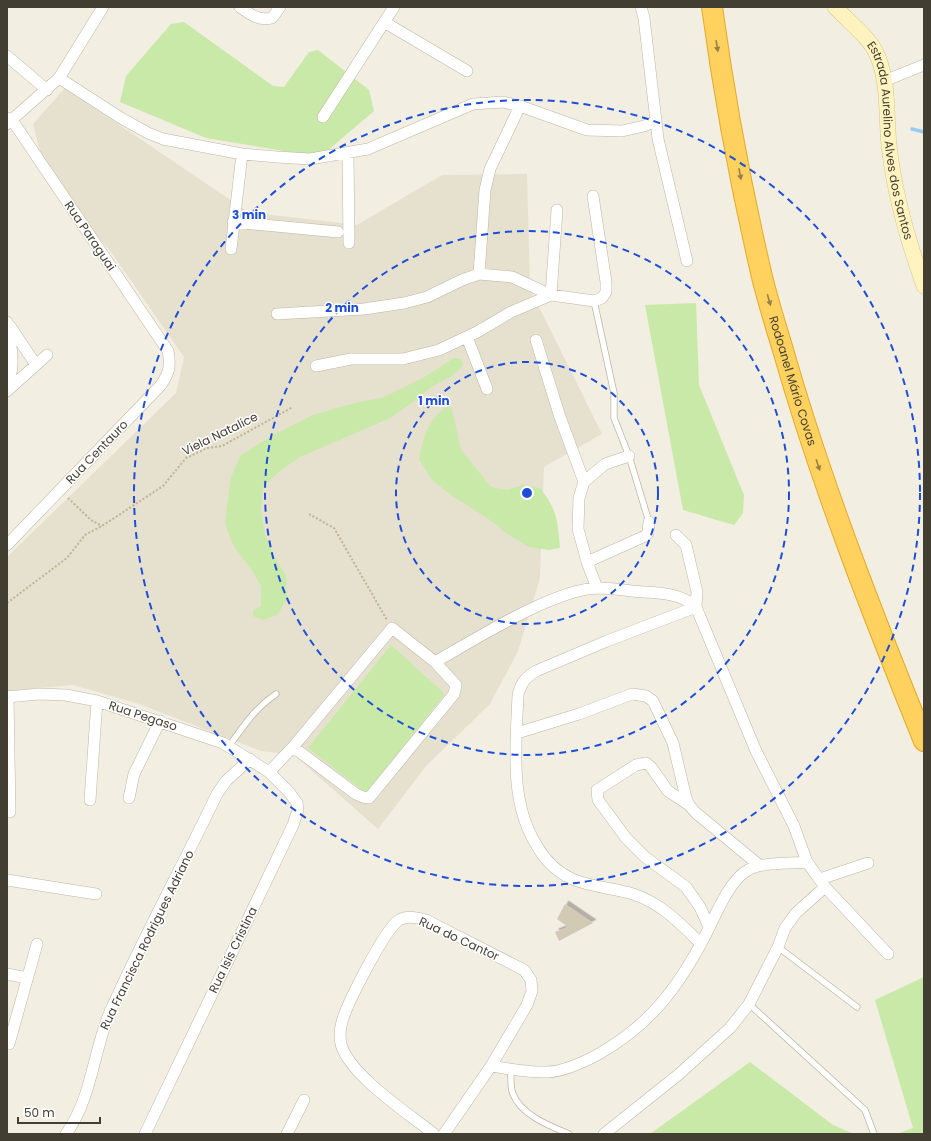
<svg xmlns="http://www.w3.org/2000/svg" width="931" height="1141" font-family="Poppins,sans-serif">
<defs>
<filter id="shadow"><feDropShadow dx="3.5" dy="-3.5" stdDeviation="0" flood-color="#0004"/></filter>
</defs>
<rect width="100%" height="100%" fill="#f2eee2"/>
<path fill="#e6e0cf" d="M65,88L248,212L357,225L442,175L527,174L530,289L602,434L544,467L540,578L518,651L490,704L426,766L378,829L294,755L261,751L139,704L73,685L7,691V557L176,393L184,357L111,252L68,202L44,166L33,124Z"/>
<path fill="#c8e9a7" d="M184,22L273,86L284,87L309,52L318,50L369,90L374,111L320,157L206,138L120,102L126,76L171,24Z
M696,303L699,385L744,495L743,513L734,525L683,510L645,305Z
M454,358L461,359L463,365L454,375L431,387L412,403L390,418L300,457L281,470L263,487L261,511L265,534L274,556L286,576L287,599L277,615L263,620L253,616V611L261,606V586L253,572L233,545L225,523L231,477L241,455L273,435L313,415L358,402L382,398L423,378Z
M448,405L452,409L461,450L491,487L507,490L523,485L540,488C557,509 558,522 560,548L549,550L529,547L509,535L490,520L451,495L432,480L419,459C424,434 428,421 448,405Z
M391,645L445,694L366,793L308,748Z
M924,977V1134H896L913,1128L875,1000Z
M750,1062L833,1125L854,1134H650Z"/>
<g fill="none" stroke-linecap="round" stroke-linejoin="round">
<path stroke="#99caf4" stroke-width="3.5" d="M912,129L924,132"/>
</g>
<path fill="#d3cab6" filter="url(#shadow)" d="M565,904L593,923L559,941L555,932L568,927L557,919Z"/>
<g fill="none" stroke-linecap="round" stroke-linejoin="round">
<g stroke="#bdb6a4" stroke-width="7">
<path id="lane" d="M594,301L614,393V418L629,456L649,522
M229,746C244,726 254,709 276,694
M778,947L857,1007
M749,1004L865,1110L874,1134
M511,1069C511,1077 510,1087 513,1094C521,1115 550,1126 569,1134"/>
</g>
<g stroke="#bdb6a4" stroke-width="12">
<path id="street" d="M240,7C251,15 259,21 272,18L280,7
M384,22L467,71
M7,56L47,90
M59,78L121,118L148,133L163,139L242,154L277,157L310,159L368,149L473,104L503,102L520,106L587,130L622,131L644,126L656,121L644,18L641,7
M884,81L924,65
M323,117L394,7
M7,118L12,120L168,351C171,366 169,373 161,385L7,545
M656,121L658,139L687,261
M7,124L59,78L103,7
M348,153L349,243
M233,222L338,232
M231,249L242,154
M479,274L485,190L490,169L520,106
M277,314L364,309L404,303L427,297L462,280L479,274L512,277L551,295L594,301L602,298L606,292V282L593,196
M10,326L36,365
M467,337L487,389
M536,340L560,417L584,482L579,498L578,529L587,562L597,588
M316,366L351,359H403L439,350L477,332L511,312L551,295L557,210
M7,388C16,366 11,345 7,322
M7,391L47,355
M584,482L605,464L629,456
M676,535L686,545L697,592L696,607L607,641L536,671C525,678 521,683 518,695C516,746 509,802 537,846C545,860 557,872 572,879C591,887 613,888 633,894C661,903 681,924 701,944
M587,562L645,536L648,533L649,522
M435,662C474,640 554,589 598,588C613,588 629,591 644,592C662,593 682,594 696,607L756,751L794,826L807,862L825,887L888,954
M8,696L10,812
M7,697L39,694L66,695L97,701L223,743L269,772L289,792L297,803L298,810L293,825L145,1134
M517,733L579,714L632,694L646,696L653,701L673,743L686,798L689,805L696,813L759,865
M269,772L293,747L392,628L435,662L456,685L454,694L369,798L363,797L356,794L293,747
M129,798L134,774L160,721
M90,800L97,701
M689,805L668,791L651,767L646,763L636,765L597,790L598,800L626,838L645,857L686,887L700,907L709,927
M820,879L868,863
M7,880L96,894
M7,974L27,978
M9,1044L37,944
M491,1066C510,1069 530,1073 548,1072C565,1071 582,1063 597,1055C649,1026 678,988 705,936C715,917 729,880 748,870C761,862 790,864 807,862
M66,1134C92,1098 93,1052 110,1012C143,938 182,867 217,794L226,781L250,759
M287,1134L304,1100
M434,1134C409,1114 349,1075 341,1044C340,1039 340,1031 341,1026C344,1008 385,929 399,920C408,915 417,918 426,920L524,970L531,980L532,991L527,1005L491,1066L444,1134
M604,1134L678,1075L730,1028L749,1004L778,947L785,928L796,913L825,887"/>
</g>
<g stroke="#d5c68e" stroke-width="16">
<g id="secondary">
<path id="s1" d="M835,7C849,22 871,38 878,57C889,84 886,117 889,145C894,193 908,241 924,286"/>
</g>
</g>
<g stroke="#e6aa28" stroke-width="22">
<g id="highway">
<path id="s2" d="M712,7C724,95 740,182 760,268C766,296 775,323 783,350C821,483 872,613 924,741"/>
</g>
</g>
<path stroke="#c0b394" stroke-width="2" stroke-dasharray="2 2" stroke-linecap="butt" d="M68,498L91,520L102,526
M309,514L334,528L387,620
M7,603L67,558L85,535L102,526L163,486L186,458L207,448L222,446L293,407"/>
<use href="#lane" stroke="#fff" stroke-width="5.5"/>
<use href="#street" stroke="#fff" stroke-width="11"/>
<use href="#secondary" stroke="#fff3bf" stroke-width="15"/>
<use href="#highway" stroke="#ffd260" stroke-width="20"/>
</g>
<defs><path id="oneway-solid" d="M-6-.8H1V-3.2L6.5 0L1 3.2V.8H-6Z"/></defs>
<g fill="#988147">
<use href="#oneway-solid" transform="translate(717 46) rotate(81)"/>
<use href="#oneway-solid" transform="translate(740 174) rotate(79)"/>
<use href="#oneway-solid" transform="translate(769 300) rotate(74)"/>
<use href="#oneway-solid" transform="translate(818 465) rotate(72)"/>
</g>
<g fill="none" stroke="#1d4ed8" stroke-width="2" stroke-dasharray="7 5">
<circle cx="527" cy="493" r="131"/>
<circle cx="527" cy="493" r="262"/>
<circle cx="527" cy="493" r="393"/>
</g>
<g text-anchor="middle" stroke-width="3" stroke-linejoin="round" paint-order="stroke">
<g font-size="12" fill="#433e32" stroke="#fff">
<text dy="4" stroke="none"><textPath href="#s1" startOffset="151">Estrada Aurelino Alves dos Santos</textPath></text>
<text transform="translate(90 236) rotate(56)" y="4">Rua Paraguai</text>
<text dy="4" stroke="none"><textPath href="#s2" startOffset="383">Rodoanel Mário Covas</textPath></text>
<text transform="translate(220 434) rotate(-26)" y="4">Viela Natalice</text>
<text transform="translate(97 452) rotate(-46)" y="4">Rua Centauro</text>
<text transform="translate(143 716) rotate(18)" y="4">Rua Pegaso</text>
<text transform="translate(459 939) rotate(25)" y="4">Rua do Cantor</text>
<text transform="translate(147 940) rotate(-64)" y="4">Rua Francisca Rodrigues Adriano</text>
<text transform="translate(233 950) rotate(-64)" y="4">Rua Isis Cristina</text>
</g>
</g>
<circle cx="527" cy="493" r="6" fill="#1d4ed8" stroke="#fff" stroke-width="2"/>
<g font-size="12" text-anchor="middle" font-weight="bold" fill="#1d4ed8" stroke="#fff" stroke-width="3" stroke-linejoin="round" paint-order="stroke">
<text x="249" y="219">3 min</text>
<text x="342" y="312">2 min</text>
<text x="434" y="405">1 min</text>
</g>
<rect width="931" height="1141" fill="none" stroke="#433e32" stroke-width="16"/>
<path d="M18 1117v6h82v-6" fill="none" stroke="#433e32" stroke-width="2"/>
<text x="24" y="1117" font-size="12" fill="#433e32" stroke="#ffffff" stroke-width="3" paint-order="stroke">50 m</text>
</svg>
